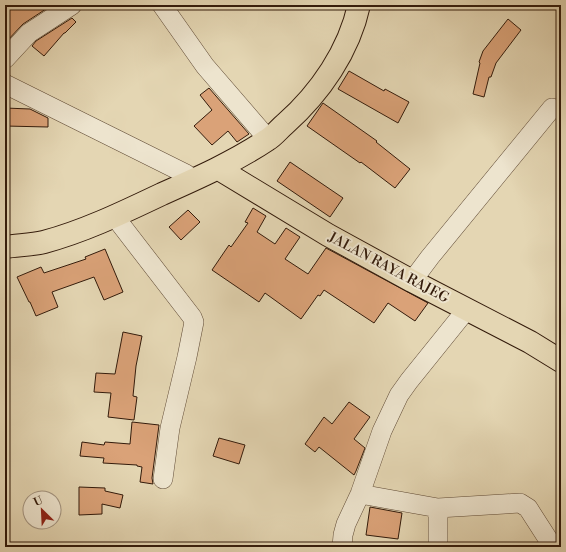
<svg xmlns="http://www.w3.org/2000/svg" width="566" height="552" font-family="'Libre Bodoni',serif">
<rect width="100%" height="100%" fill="#e4d6b3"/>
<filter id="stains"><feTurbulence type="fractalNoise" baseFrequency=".005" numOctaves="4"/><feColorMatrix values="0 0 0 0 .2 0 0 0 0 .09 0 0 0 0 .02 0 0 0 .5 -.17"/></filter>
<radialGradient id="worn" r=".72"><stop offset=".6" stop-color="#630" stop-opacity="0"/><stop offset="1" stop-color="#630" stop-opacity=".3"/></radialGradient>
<path fill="#daa278" stroke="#331b0b" d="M5,5H52L23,24L5,43Z
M72,18L76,22L65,33H64L44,56L32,46L36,41Z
M508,19L521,30L496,63L491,77H489L484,97L473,94L480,63L479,62L483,51Z
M349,71L384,91L385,89L409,102L398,123L338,89Z
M209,88L249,134L237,142L228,131L212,145L194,126L212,110L200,95Z
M323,103L377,141L376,142L410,169L395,188L361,162L360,163L307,126Z
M5,108L30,109L48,118V127L5,126Z
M290,162L343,198L330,217L277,181Z
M253,208L266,216L257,232L275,244L286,228L300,237L285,259L308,274L326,248L428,303L415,321L388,303L374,323L324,290L320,296L318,295L301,319L265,293L259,302L212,270L229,245L231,247L248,223L245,222Z
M188,210L200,222L181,240L169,227Z
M105,249L123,292L104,300L94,277L52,292L58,307L36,316L30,302H29L17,277L41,267L44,273L86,259L85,257Z
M123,332L142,336L136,366L133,396L137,397L134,420L108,417L111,393L94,392L96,373L115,374Z
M349,402L370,417L354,439L365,448L356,471L354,475L319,447L315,452L305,444L324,417L332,424Z
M132,422L159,425L152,478L153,484L140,482L142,467L137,466V465L103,463L104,458L80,456L82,442L104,445L105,442L130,444Z
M219,438L245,445L239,464L213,456Z
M79,487L105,488V491L123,495L120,508L102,504V514L79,515Z
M370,507L402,513L398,539L366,535Z"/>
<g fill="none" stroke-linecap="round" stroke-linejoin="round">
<g stroke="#5f4a35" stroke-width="20">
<path id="minor" d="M162,5L205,66L268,139
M5,59L29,33L72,5
M5,84L186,174L194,180
M115,217L192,317L194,322L187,357L170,428L163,479
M412,281L430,257L552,108
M360,494L438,508L520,503L528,508L553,547
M342,547L343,535L346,524L360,494L382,431L399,395L409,381L467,309
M438,547V508"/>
</g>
<g stroke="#331b0b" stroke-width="24">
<path id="major" d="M219,169L328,235L412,281L530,342L561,361
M5,247C18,245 32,245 44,242C85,231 124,212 162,194C198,178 234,162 267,140C274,136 279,129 285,124C320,93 349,51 359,5"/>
</g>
<use href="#minor" stroke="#ede4ce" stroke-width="19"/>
<use href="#major" stroke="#e4d6b3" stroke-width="22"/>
</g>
<g text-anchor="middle" stroke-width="4" stroke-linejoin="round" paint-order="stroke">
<g font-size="14" fill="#331b0b" stroke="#ede4ce">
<text transform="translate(389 267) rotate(28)" y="5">JALAN RAYA RAJEG</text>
</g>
</g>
<rect width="566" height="552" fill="none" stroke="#e4d6b3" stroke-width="20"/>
<rect x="6" y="6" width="554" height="540" fill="none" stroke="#331b0b" stroke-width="2"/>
<rect x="10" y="10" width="546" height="532" fill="none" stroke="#331b0b"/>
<g transform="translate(42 510) rotate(336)"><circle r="19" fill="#ede4ce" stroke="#a39480"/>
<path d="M0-3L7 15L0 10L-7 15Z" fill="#8f2418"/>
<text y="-6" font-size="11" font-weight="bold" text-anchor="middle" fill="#331b0b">U</text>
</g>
<rect width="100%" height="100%" filter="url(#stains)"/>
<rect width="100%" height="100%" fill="url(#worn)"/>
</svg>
